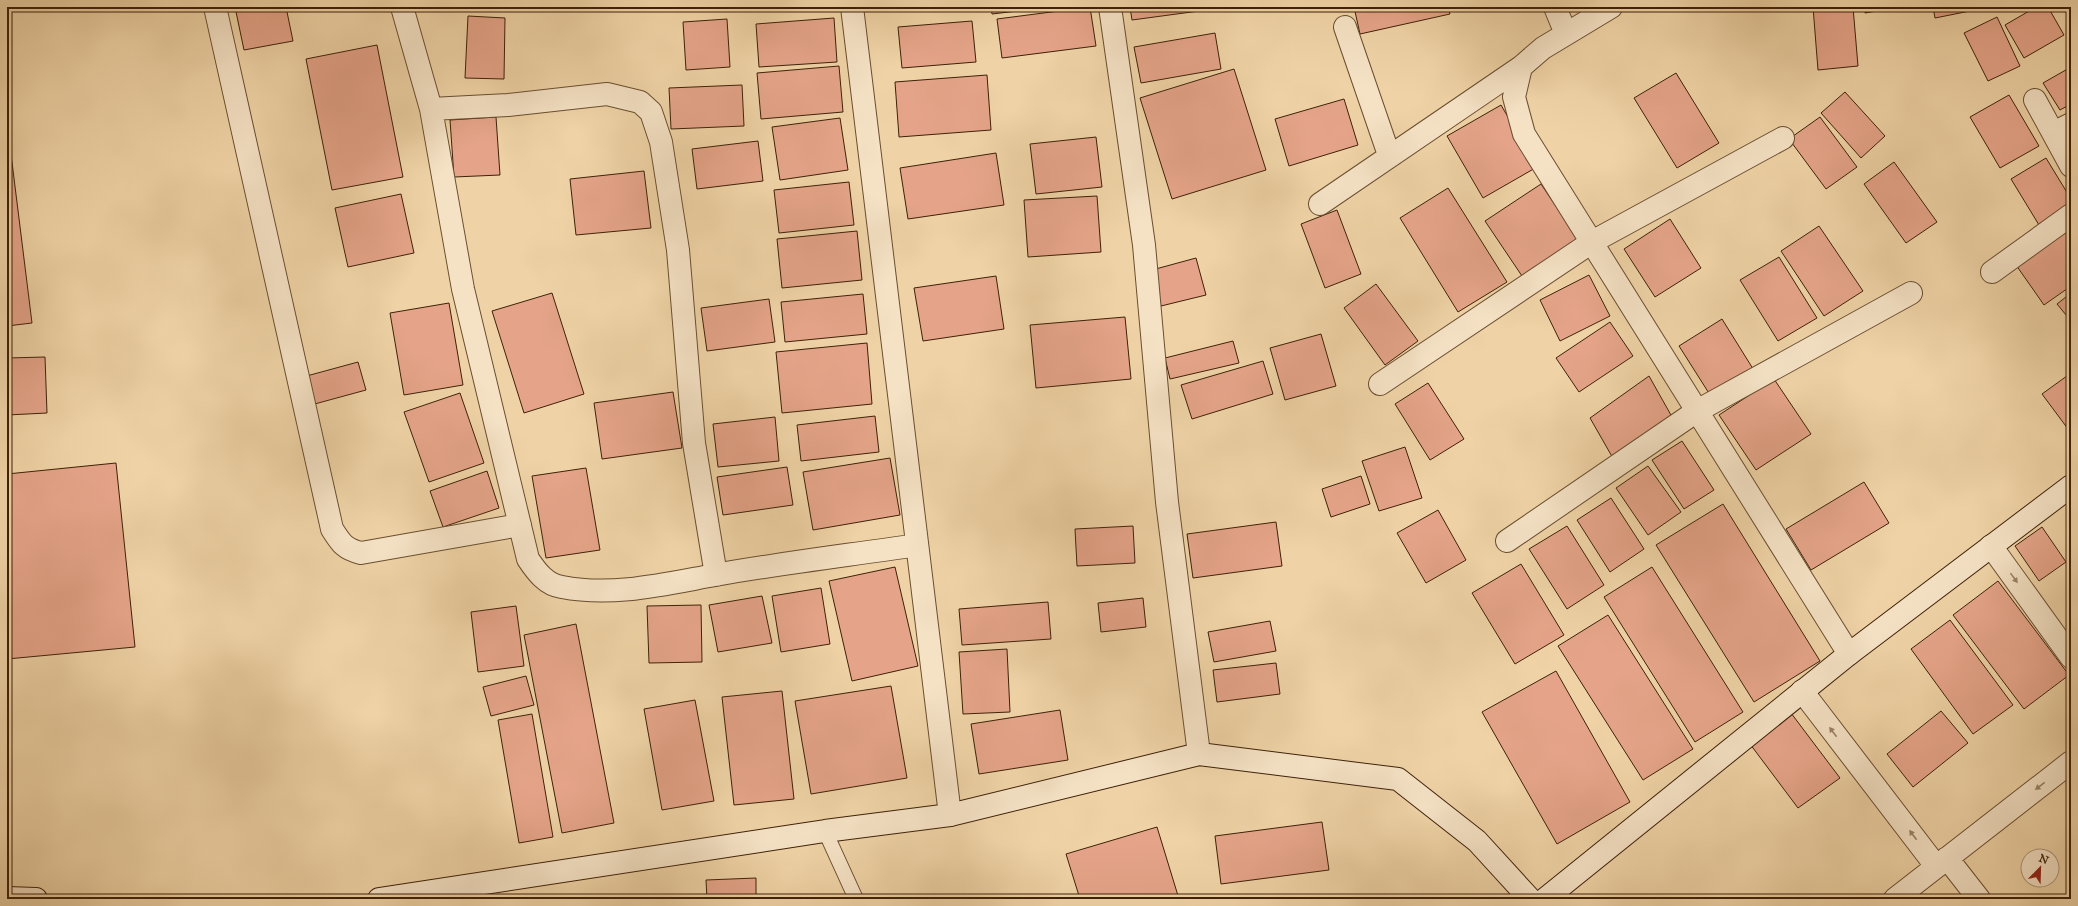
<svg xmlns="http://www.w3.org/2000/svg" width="2078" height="906" font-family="'IM FELL Great Primer',serif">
<rect width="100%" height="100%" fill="#efd3a6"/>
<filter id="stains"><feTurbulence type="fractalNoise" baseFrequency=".005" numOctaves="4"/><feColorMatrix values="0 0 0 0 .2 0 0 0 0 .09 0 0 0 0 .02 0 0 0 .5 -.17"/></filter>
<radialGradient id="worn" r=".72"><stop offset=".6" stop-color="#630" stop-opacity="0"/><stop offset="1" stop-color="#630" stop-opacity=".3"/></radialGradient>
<path fill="#e5a489" stroke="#3e2108" d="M235,7H286L293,41L244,50Z
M991,7H1051L992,14Z
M1090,7L1096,46L1002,58L997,19Z
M1130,7H1199V11L1132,20Z
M1354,7H1448L1450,14L1360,34Z
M1813,7H1853L1858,66L1818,70Z
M1864,7H1900L1865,13Z
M1933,7H1984L1985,8L1935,18Z
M2036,7H2048L2064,35L2024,58L2005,25Z
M2063,7H2071V21Z
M468,16L505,18L504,79L465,78Z
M1997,17L2020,66L1988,81L1964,33Z
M834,18L837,62L759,67L756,24Z
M727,19L730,67L686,70L683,22Z
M972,21L976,62L902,68L898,27Z
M1215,33L1221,69L1141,83L1134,47Z
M7,39L11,57H7Z
M377,45L403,177L332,190L306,59Z
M839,66L843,112L761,119L757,73Z
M2071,67V104L2060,110L2043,83Z
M1234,69L1266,170L1172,199L1140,98Z
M1676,73L1719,143L1677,168L1634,98Z
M987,75L991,130L899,137L895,82Z
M742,85L744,126L671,129L669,88Z
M1845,92L1885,136L1861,158L1821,113Z
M2009,95L2039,146L2000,168L1970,117Z
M1344,99L1358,145L1289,166L1275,119Z
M1501,105L1537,167L1483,198L1447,136Z
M496,117L500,175L454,177L450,120Z
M1820,117L1857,167L1826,189L1789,139Z
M840,118L848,170L780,180L772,127Z
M7,122L32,323L7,326Z
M1096,137L1102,187L1036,194L1030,144Z
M758,141L763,181L697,189L692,149Z
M996,153L1004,205L908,219L900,168Z
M2046,158L2071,199V205L2039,225L2011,179Z
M1894,162L1937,222L1906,243L1864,184Z
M644,171L651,228L576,235L570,179Z
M849,182L854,225L779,233L774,190Z
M1541,184L1578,239L1522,276L1485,221Z
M1448,188L1507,282L1458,312L1400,218Z
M401,194L414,253L348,267L335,208Z
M1097,196L1101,252L1028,257L1024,200Z
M1337,210L1361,274L1325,288L1301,224Z
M1670,219L1701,268L1655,297L1624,249Z
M1819,226L1863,291L1824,316L1781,251Z
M2071,226V286L2044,305L2016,265Z
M857,231L862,280L782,288L777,239Z
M1779,257L1817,318L1778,341L1740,280Z
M1196,258L1206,295L1161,306L1152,270Z
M1589,275L1610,316L1560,341L1540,300Z
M996,276L1004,329L923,341L914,288Z
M1376,284L1418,341L1385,365L1344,308Z
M552,293L584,394L524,413L492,311Z
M2071,293V321L2057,304Z
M863,294L867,334L785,342L781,302Z
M769,299L775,342L707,351L701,308Z
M449,303L463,385L404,395L390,313Z
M1125,317L1131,379L1036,388L1030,325Z
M1722,319L1755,372L1712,398L1679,346Z
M1610,322L1633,356L1579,392L1556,358Z
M1321,334L1336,386L1285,400L1270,348Z
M1233,341L1239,363L1170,379L1165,358Z
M867,343L872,404L782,413L776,352Z
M45,357L47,413L7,415V358Z
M1263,361L1273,394L1192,419L1181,385Z
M358,362L366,390L311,405L303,377Z
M2071,373V433L2042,394Z
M1649,376L1676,424L1614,460L1590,418Z
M1774,379L1811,434L1756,470L1719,415Z
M1428,383L1464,439L1430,460L1395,404Z
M673,392L682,448L602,459L594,403Z
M460,393L484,463L429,482L404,412Z
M875,416L879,452L801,461L797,425Z
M775,417L779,461L718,467L713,424Z
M1682,441L1714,490L1684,509L1652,460Z
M1405,447L1422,498L1379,511L1362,461Z
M890,458L900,515L813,530L803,472Z
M116,463L135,647L7,659V474Z
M1648,466L1681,512L1648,535L1616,488Z
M787,467L793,505L723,515L717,477Z
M586,468L600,550L546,558L532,476Z
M487,471L499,508L443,527L430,491Z
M1361,476L1370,504L1331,517L1322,489Z
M1864,482L1889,523L1811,570L1786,529Z
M1611,498L1644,549L1610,572L1577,520Z
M1723,504L1820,661L1754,702L1656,545Z
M1438,510L1466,560L1426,583L1397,533Z
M1276,522L1282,566L1193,578L1187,534Z
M1133,526L1135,563L1077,566L1075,529Z
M1567,526L1604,585L1567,609L1529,549Z
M2042,527L2066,562L2039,581L2015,546Z
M1521,564L1564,635L1515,664L1472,593Z
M895,567L918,666L852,681L829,581Z
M1652,567L1743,712L1695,742L1604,597Z
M1998,581L2069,675L2024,709L1953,615Z
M821,588L830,644L781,652L772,596Z
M762,596L772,643L718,652L709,605Z
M1143,598L1146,627L1101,632L1098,603Z
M1048,602L1051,639L962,645L959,609Z
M701,605L702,662L649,663L647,606Z
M516,606L524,666L478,672L471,612Z
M1608,615L1693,749L1643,780L1558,646Z
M1950,620L2013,705L1973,734L1911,649Z
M1270,621L1276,651L1214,662L1208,632Z
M576,624L614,823L562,833L524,635Z
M1007,649L1010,712L963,714L959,652Z
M1276,663L1280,694L1217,702L1213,670Z
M1556,671L1630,802L1557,844L1482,712Z
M526,676L534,705L491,716L483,687Z
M891,686L907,778L811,794L795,701Z
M782,691L794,799L734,805L722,697Z
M695,700L714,801L662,810L644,709Z
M1060,710L1068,760L979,774L971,724Z
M1941,711L1968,743L1913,787L1887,754Z
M1791,713L1840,778L1798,808L1750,744Z
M532,714L553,837L519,843L498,720Z
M1322,822L1329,870L1221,884L1215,836Z
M1157,827L1179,899H1080L1066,854Z
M756,878V899H707L706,880Z"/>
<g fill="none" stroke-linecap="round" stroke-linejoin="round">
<g stroke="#6a4e30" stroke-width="16">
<path id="lane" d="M825,831L856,899"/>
</g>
<g stroke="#6a4e30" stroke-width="24">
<path id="street" d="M215,7L332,529C341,543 344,549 361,553L520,525
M402,7L431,109L463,289L528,559C536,571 546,585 562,587C613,597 665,584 715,575C782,563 850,555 917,545
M852,7L950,815
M1110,7L1144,245L1167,502L1199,754
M1555,7L1566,34
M1611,7L1543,48L1521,67L1514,97L1524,134L1849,654
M1345,27L1389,155
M2035,100L2071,166
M431,109L508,105L607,94L640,102L651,112L661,142L678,250L694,443L716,575
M2053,133L2071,124
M1320,204L1521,67
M1992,272L2071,215
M1380,384L1592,242L1783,138
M1507,541L1697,411L1911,293
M1991,546L2071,657
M1802,691L1936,866
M1947,858L1979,899
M1895,899L2071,762"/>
</g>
<g stroke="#3e2108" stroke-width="24">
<path id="secondary" d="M7,898L36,899
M379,899L825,831L950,815L1199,754L1398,779L1477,841L1530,899
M1545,899L1849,654L2071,486"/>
</g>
<use href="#lane" stroke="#f5e2c5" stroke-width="14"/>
<use href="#street" stroke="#f5e2c5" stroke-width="22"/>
<use href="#secondary" stroke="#f5e2c5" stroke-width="22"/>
</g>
<defs><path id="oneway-solid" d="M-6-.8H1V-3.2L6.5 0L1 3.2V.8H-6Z"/></defs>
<g fill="#9a8266">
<use href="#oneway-solid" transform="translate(2014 578) rotate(54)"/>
<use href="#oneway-solid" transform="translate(1833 732) rotate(-127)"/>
<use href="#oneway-solid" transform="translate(2040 786) rotate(142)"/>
<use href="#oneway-solid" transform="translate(1913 835) rotate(-127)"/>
</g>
<rect width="2078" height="906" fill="none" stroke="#efd3a6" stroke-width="24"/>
<rect x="8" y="8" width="2062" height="890" fill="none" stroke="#3e2108" stroke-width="2"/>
<rect x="12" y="12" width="2054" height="882" fill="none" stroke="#3e2108"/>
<g transform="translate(2040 868) rotate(23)"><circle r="19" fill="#f5e2c5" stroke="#ac9579"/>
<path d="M0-3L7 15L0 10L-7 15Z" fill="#8f2418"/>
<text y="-6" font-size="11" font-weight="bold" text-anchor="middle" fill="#3e2108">N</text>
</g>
<rect width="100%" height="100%" filter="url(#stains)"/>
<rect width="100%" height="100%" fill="url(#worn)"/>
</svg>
